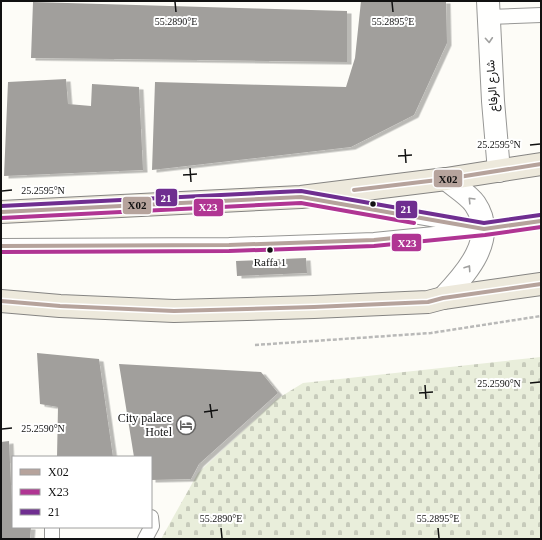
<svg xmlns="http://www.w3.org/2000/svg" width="542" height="540" font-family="'Times New Roman',Vazirmatn,serif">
<defs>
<pattern id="cemetery-stones" width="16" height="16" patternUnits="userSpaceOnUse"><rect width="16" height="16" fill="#e9eedb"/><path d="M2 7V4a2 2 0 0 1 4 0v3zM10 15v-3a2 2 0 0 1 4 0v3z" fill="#c7cbbb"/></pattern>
<filter id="shadow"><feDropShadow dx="4.5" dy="2.5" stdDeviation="0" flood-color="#0004"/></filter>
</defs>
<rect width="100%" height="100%" fill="#fdfcf7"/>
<path fill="url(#cemetery-stones)" d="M541,357V539H161L198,473L277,399L303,383Z"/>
<path fill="#a19f9c" filter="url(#shadow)" d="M361,1H446L447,43L414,115L351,147L152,170L155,82L346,87L355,58Z
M33,2L347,11V62L31,58Z
M66,79L68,104L91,106L92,84L139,87L143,170L4,176L8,82Z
M306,258L307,273L237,276L236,261Z
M37,353L99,359L113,457H57L58,407L40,404Z
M119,364L261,372L278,393L199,464L191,479L151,480V457H134Z
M9,441L13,527H31L30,539H1V442Z"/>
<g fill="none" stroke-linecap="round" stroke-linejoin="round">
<g stroke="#979795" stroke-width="16">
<path id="lane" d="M488,17L541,15
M321,200L466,225
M1,246L229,245L374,240L484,229L541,221
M52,539V527
M145,539L152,526L151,517"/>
</g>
<g stroke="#979795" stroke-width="24">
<path id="street" d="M488,1L493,101L499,171
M443,298C467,273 498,238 475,204C469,195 454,186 446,179"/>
</g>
<g stroke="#858482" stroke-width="24">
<path id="primary" d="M1,212L301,197L446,179L541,164
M1,301L60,306L174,311L314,307L428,302L443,298L541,284"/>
</g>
<path stroke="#b9b9b8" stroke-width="2.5" stroke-dasharray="4 2" stroke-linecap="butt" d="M255,345L431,333L541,316"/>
<use href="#lane" stroke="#fffffe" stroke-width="14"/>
<use href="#street" stroke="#fffffe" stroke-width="22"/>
<use href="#primary" stroke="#ede9dc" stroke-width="22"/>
<g stroke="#fff" stroke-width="7">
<path id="bus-1" d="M354,190L446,179L541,164
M1,212L301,197L484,229L541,221
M1,246L229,245L374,240L413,236
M1,301L60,306L174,311L314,307L428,302L443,298L541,284"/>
</g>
<g stroke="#fff" stroke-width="7">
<path id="bus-2" d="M1,218L301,203L414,223
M1,252L229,251L374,246L485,235L541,227"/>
</g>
<g stroke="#fff" stroke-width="7">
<path id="bus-3" d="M1,206L301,191L484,223L540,215"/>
</g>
<use href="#bus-1" stroke="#b6a39c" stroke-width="4"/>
<use href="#bus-2" stroke="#b03593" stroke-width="4"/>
<use href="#bus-3" stroke="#6f2e90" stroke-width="4"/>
</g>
<defs><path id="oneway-chevron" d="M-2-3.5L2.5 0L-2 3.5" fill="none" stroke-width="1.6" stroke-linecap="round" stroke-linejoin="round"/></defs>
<g stroke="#a0a09f">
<use href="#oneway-chevron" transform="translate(489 40) rotate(86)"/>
<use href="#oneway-chevron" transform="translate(471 200) rotate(-134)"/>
<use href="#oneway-chevron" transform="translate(468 268) rotate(-56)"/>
</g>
<path fill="none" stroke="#111" stroke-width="1.5" d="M175,2L176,12M392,2L393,12M530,145L540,144M405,149L406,163M398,156L412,155M190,168L191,182M183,175L197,174M2,191L12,190M530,383L540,382M425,385L426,399M419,393L433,392M210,404L212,418M204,412L218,410M2,429L12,428M221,528L222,538M438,528L439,538"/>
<defs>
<g id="hotel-ring" transform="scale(1)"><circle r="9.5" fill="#fff" stroke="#646362" stroke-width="1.5"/><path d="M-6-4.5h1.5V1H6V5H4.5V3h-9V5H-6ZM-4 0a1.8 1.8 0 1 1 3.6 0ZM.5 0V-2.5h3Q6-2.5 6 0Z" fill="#646362"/></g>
</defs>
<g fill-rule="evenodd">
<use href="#hotel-ring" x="186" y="425"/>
</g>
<g fill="#111" stroke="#fff" stroke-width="1.5">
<circle cx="373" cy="204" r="3.5"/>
<circle cx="270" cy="250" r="3.5"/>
</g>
<g text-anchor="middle" stroke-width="4" stroke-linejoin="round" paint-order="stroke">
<g font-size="11" fill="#111" stroke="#fff">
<text x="270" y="266">Raffa 1</text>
</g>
<g font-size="12" fill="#111" stroke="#fff">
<text transform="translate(492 86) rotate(-94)" y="4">شارع الرفاع</text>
</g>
<g font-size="12" fill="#111" stroke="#fff" text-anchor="end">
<text x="172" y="422">City palace<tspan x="172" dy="14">Hotel</tspan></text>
</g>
</g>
<g font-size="10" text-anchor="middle" fill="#111" stroke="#fff" stroke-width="4" stroke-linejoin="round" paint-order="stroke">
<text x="176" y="25">55.2890°E</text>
<text x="393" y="25">55.2895°E</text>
<text x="499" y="148">25.2595°N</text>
<text x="43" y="194">25.2595°N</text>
<text x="499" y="387">25.2590°N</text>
<text x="43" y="432">25.2590°N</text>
<text x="221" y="522">55.2890°E</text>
<text x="438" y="522">55.2895°E</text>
</g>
<g stroke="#fff" stroke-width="1.5">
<rect x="433" y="169" width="30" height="19" rx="4" fill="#b6a39c"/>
<rect x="155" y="188" width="23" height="19" rx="4" fill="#6f2e90"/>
<rect x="122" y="196" width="30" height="19" rx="4" fill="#b6a39c"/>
<rect x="193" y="198" width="31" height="19" rx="4" fill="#b03593"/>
<rect x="395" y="200" width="23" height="19" rx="4" fill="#6f2e90"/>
<rect x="391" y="233" width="31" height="19" rx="4" fill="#b03593"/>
</g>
<g font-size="11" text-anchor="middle" font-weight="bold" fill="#fff">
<text x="166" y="202">21</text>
<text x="208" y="211">X23</text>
<text x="406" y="213">21</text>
<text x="407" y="247">X23</text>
</g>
<g font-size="11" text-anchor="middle" font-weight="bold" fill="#111">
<text x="448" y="183">X02</text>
<text x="137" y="209">X02</text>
</g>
<rect width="542" height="540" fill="none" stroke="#111111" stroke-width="4"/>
<rect x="12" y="456" width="140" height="72" fill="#ffffff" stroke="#a0a0a0"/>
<rect x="20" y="469" width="20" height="6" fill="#b6a39c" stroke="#a0a0a0"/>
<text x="48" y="476" font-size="12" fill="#111111">X02</text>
<rect x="20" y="489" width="20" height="6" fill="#b03593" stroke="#a0a0a0"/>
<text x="48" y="496" font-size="12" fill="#111111">X23</text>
<rect x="20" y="509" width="20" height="6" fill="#6f2e90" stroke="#a0a0a0"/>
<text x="48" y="516" font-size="12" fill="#111111">21</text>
</svg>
